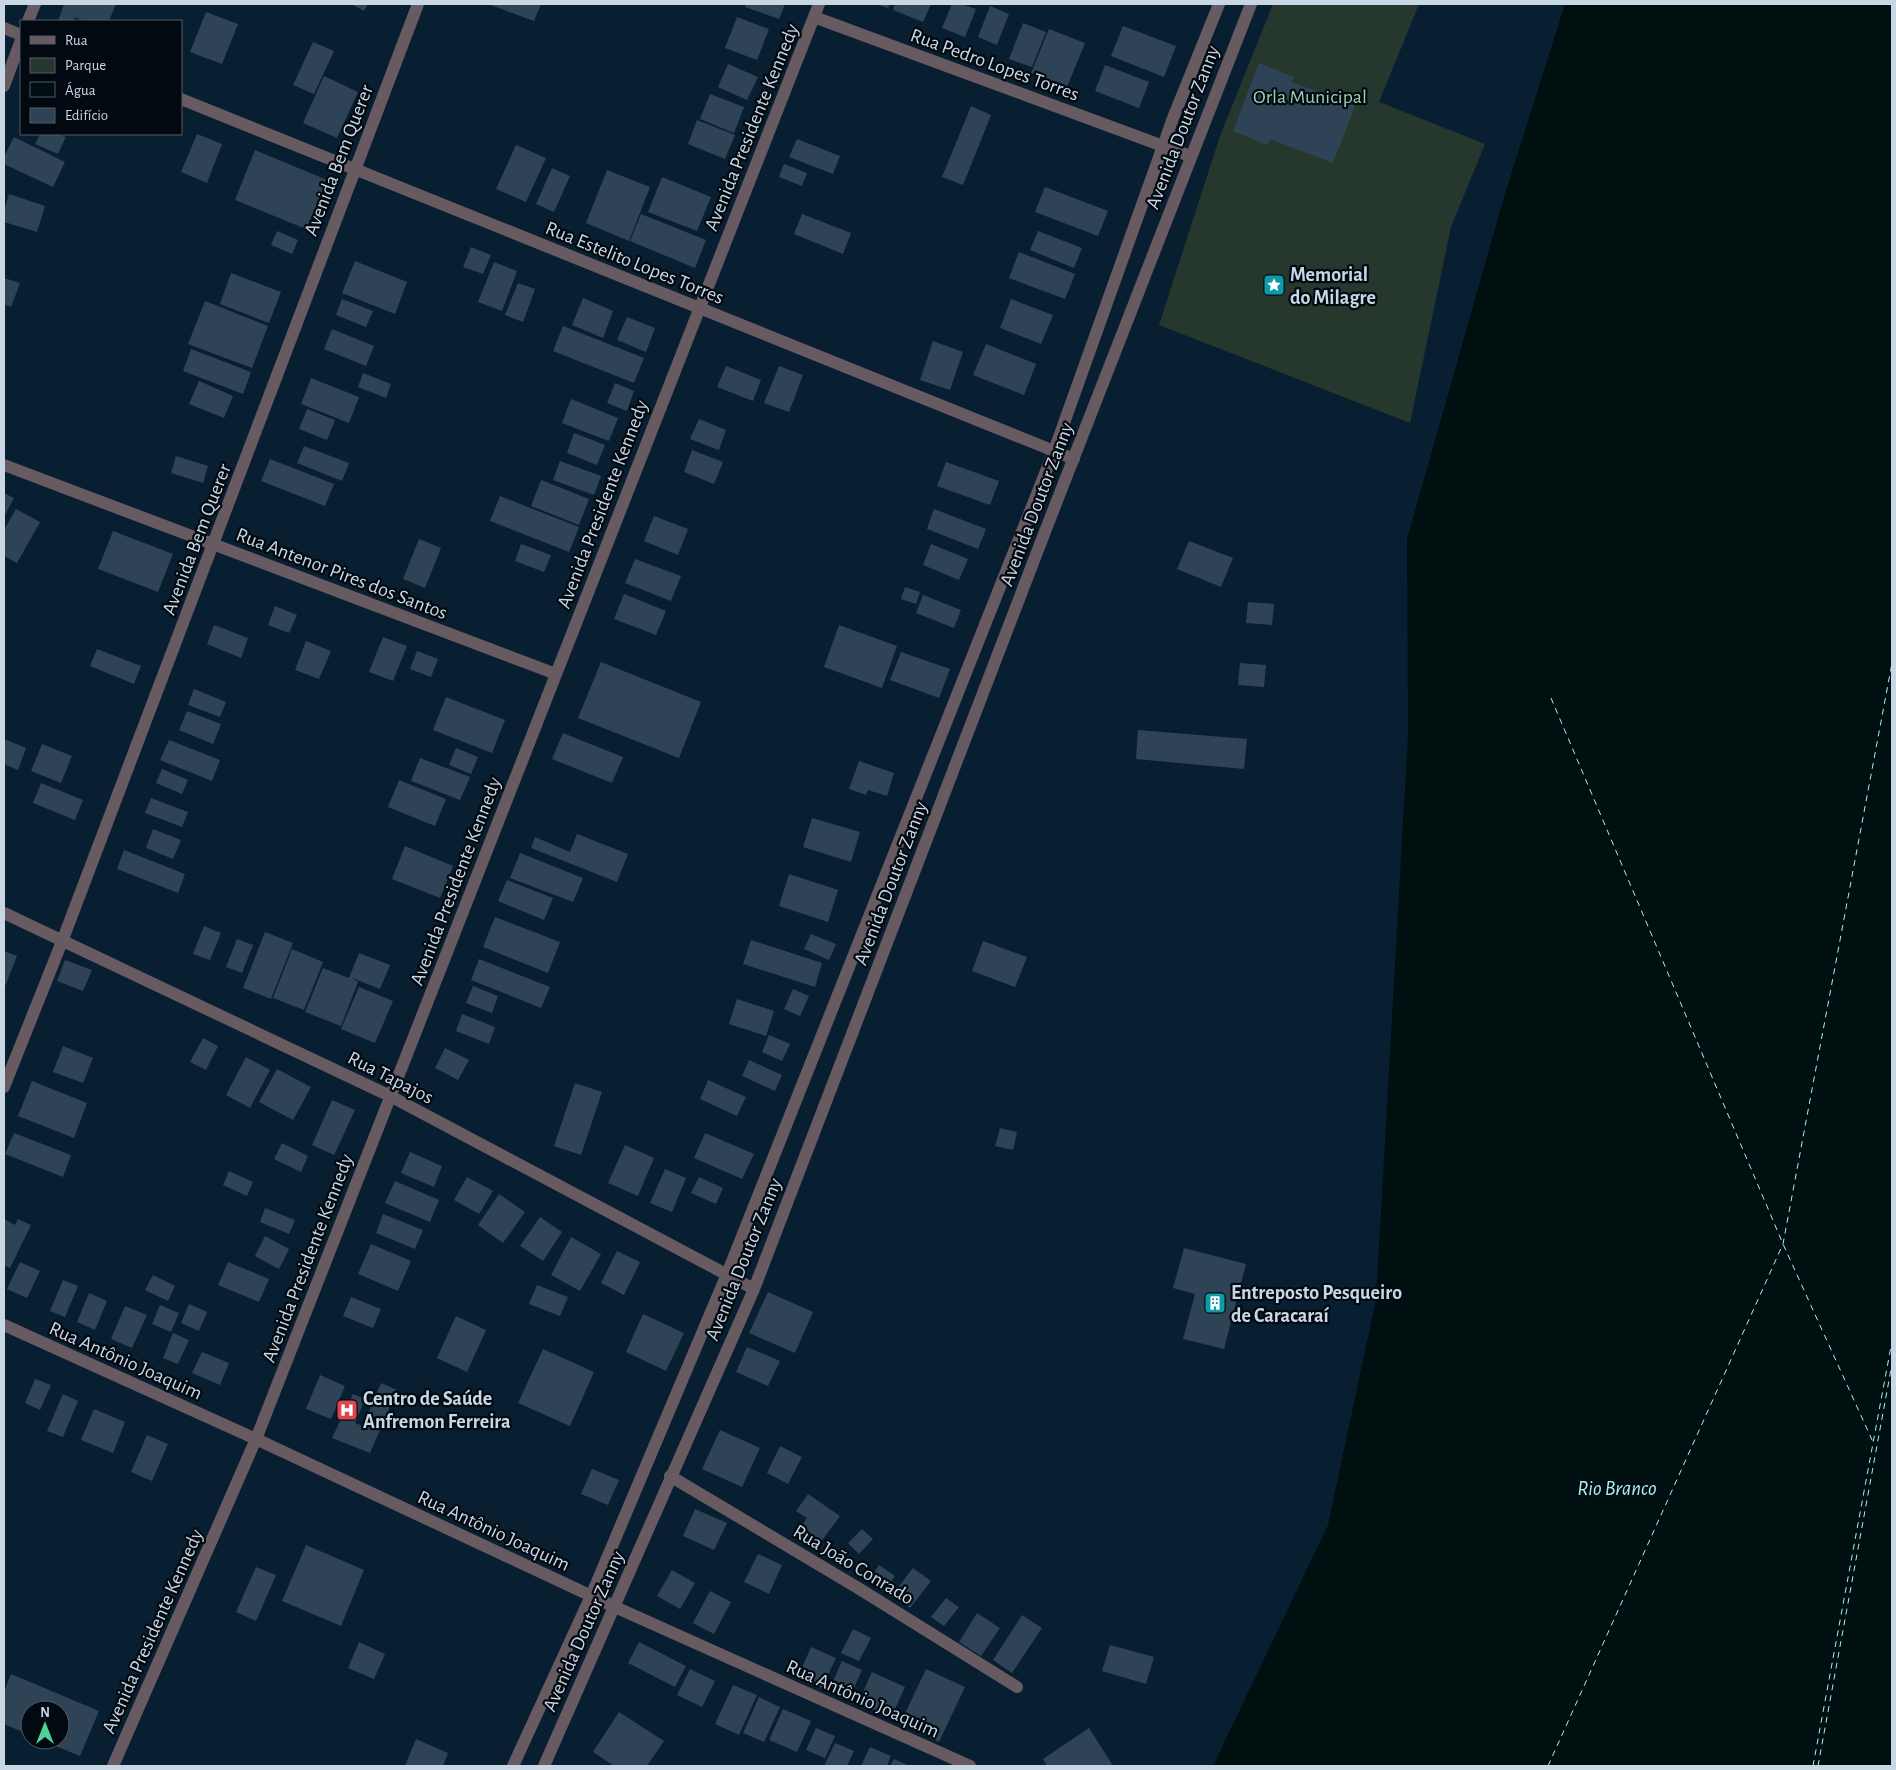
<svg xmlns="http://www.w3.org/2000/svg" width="1896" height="1770" font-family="'Alegreya Sans',sans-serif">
<rect width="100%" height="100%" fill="#081f32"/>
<path fill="#26382d" d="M1273,4H1419L1379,102L1485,144L1451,227L1410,423L1159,325L1220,136Z"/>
<path fill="#001011" d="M1565,4H1892V1766H1213L1328,1525L1376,1299L1408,734L1407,539L1504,197Z"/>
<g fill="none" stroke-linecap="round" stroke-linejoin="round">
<path stroke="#a8f0f2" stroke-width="1" stroke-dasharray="6 5" stroke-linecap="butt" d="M1551,698L1783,1244L1873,1442
M1548,1766L1783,1244L1892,663
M1813,1766L1892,1341
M1818,1766L1892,1364"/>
</g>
<path fill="#2f4356" d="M64,4H116L109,21H84L75,17L73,21H58Z
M351,4H368L364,11Z
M488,4H541L534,21Z
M746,4H785L779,19L745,7Z
M876,4H890L888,8Z
M895,4H931L923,22L893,10Z
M952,4H961L976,9L965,37L942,28Z
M990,6L1009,14L997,45L978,37Z
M206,12L238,24L222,64L190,52Z
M737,17L769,29L757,60L725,48Z
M1023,23L1046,32L1032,67L1009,59Z
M1123,26L1176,46L1164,77L1111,56Z
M1049,29L1085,43L1067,87L1031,73Z
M313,42L334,51L314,94L293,85Z
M1259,63L1294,77L1292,82L1355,106L1333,163L1270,139L1267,145L1233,131Z
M728,64L758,77L747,100L718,87Z
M1105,65L1149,82L1139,108L1095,91Z
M324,76L358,92L337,138L303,123Z
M710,94L744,107L734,133L700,119Z
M971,106L991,115L963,185L942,177Z
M697,120L735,135L725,159L688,144Z
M40,134H57L66,137L58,154L35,144Z
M197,134L222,144L207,183L181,172Z
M14,137L65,162L53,187L4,164V157Z
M797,139L840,156L833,174L789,157Z
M516,145L546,158L526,202L496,189Z
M255,150L327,180L306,229L235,200Z
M784,164L807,173L802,186L779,177Z
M552,168L570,176L554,212L536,204Z
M607,170L650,187L629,241L586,223Z
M662,177L711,197L697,231L648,212Z
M1045,187L1108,211L1098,236L1035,212Z
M9,194L45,206L37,232L4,222V211Z
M641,214L706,240L695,268L630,241Z
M802,214L851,233L843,254L794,234Z
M277,231L298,240L292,254L271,245Z
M1038,231L1082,248L1074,268L1030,250Z
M471,247L491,255L483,274L463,267Z
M1019,252L1075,274L1065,299L1009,278Z
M355,261L407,282L395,314L342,293Z
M494,262L517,271L502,311L478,302Z
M231,273L281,292L269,323L220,304Z
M4,278L20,283L11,307L4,304Z
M518,283L535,289L523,322L505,315Z
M583,298L613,311L603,338L572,325Z
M342,299L373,311L366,327L336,315Z
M1011,299L1053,315L1041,344L1000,328Z
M205,301L268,326L252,368L188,344Z
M627,317L655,328L646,352L617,340Z
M563,326L644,358L634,383L553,351Z
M332,329L374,346L366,366L324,349Z
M933,341L963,352L950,390L920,380Z
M986,344L1036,364L1024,395L973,375Z
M191,349L251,372L243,394L183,371Z
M726,366L761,380L753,401L717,387Z
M779,366L803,375L789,412L764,403Z
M363,373L391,384L386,398L358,387Z
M311,378L359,397L349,423L301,404Z
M199,381L233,396L224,418L189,404Z
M615,383L634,391L627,411L607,403Z
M571,399L618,418L609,441L562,423Z
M307,409L335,420L327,440L299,429Z
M699,419L726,430L719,450L690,439Z
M574,433L605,445L597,465L567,453Z
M304,446L349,463L342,481L297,463Z
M692,450L723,462L714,484L684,472Z
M176,456L208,466L203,483L171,473Z
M270,459L334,484L325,506L261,481Z
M560,461L601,476L594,495L553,480Z
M946,462L999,481L990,505L937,486Z
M541,480L589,499L579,525L531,506Z
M4,493L14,498L4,517Z
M500,496L579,527L569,552L490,521Z
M16,509L40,522L17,563L4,556V530Z
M934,509L986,529L978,549L927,529Z
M654,516L688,529L678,555L644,541Z
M113,531L173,554L158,592L98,569Z
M419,539L441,548L425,588L403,579Z
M1189,541L1233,558L1221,587L1177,569Z
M521,544L551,555L544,572L515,561Z
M931,544L968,559L959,580L923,565Z
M635,559L681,576L671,601L625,583Z
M905,587L920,592L916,604L901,599Z
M624,594L666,611L656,635L614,619Z
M923,595L961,610L954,628L916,613Z
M1248,602L1274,604L1272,625L1246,623Z
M275,606L297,615L289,633L268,625Z
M214,625L248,638L241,658L207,644Z
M839,625L897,646L882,688L824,667Z
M383,637L407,646L393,681L369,672Z
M306,641L331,651L319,679L295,670Z
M97,649L141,666L134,684L90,666Z
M417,651L438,659L431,677L410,669Z
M901,652L950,669L939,698L890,680Z
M601,662L701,702L679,758L578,718Z
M1240,663L1266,665L1264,687L1238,685Z
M194,689L226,702L220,717L188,705Z
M446,697L505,720L492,753L433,730Z
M187,711L221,724L213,744L179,730Z
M1138,730L1247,739L1244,769L1136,759Z
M563,733L623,757L612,783L552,759Z
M4,739L26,748L18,770L4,764Z
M169,740L220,760L212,781L160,760Z
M42,744L72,756L61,783L31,771Z
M456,748L478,757L471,774L449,765Z
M420,758L470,777L460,800L411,781Z
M859,761L894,773L887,796L868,790L866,795L849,789Z
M162,769L188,780L182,794L156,783Z
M399,780L446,799L435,826L388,807Z
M41,783L83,800L75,820L33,803Z
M151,798L188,812L182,827L145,813Z
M812,818L860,832L851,862L803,847Z
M153,829L181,840L173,859L146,848Z
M577,834L628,854L617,882L531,848L535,837L570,852Z
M405,846L453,866L440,898L392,879Z
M124,850L185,874L178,893L117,869Z
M520,853L583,878L573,902L510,878Z
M789,874L838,890L828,922L779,906Z
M507,880L553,898L544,920L498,901Z
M495,917L560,942L548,973L483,947Z
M204,926L221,933L210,960L193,954Z
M265,932L293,943L271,999L243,988Z
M811,934L836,944L829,960L804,949Z
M237,939L253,945L242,973L226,967Z
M751,940L822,963L815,987L743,964Z
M983,941L1027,957L1015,987L972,971Z
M292,949L323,962L304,1010L273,998Z
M4,951L17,956L4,989Z
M359,953L390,965L380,989L352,978L358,982L341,1026L305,1012L323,968L349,978Z
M479,959L550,987L541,1008L471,980Z
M65,960L92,970L83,991L57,981Z
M473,986L498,996L492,1013L466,1003Z
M359,987L393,1001L375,1043L341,1029Z
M793,989L809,996L800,1016L784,1009Z
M737,999L774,1011L766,1036L729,1024Z
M462,1014L495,1027L489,1044L456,1031Z
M769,1035L790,1044L782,1061L762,1052Z
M203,1038L218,1046L206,1070L190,1062Z
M63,1046L93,1058L83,1083L53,1072Z
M445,1048L469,1060L458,1080L435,1068Z
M246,1057L270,1070L250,1108L226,1095Z
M749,1060L782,1075L775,1091L742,1076Z
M277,1069L311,1087L293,1120L259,1102Z
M708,1080L746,1097L737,1116L700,1099Z
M32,1081L87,1103L74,1138L18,1116Z
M575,1083L602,1092L581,1155L554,1146Z
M332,1100L355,1110L334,1155L312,1145Z
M1000,1128L1017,1132L1013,1150L995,1146Z
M14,1133L71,1155L63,1177L5,1154Z
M705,1133L754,1154L742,1179L694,1158Z
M282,1143L308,1156L301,1172L274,1159Z
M625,1145L654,1158L638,1196L608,1183Z
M410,1152L442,1166L434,1187L401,1173Z
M665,1169L686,1178L672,1212L650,1203Z
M229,1171L253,1182L247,1196L223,1185Z
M467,1177L493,1191L479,1214L454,1200Z
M699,1177L723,1188L716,1204L691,1193Z
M395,1181L439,1200L430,1222L385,1203Z
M499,1194L525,1212L503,1243L478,1225Z
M265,1208L295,1220L289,1234L260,1222Z
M383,1214L423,1230L415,1249L376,1233Z
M540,1217L562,1232L543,1261L520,1246Z
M4,1219L15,1225L18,1219L31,1225L10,1268L4,1265Z
M265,1236L289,1249L279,1269L255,1256Z
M571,1237L601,1254L580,1291L551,1275Z
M371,1244L411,1261L398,1291L358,1274Z
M1184,1248L1246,1264L1224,1349L1183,1339L1195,1294L1173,1288Z
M617,1251L640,1262L624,1295L601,1283Z
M20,1262L40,1271L27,1298L7,1289Z
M228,1262L269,1279L259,1302L218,1285Z
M153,1275L175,1286L168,1301L145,1290Z
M63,1280L78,1286L65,1317L50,1311Z
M537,1285L568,1297L560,1316L529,1304Z
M768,1292L813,1312L795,1353L749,1333Z
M89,1293L107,1301L95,1330L77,1322Z
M351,1297L381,1309L373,1328L343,1316Z
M189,1304L207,1312L199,1331L181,1323Z
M160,1305L179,1313L171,1332L152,1324Z
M125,1306L147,1315L132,1348L111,1339Z
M643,1314L684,1333L666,1371L626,1352Z
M456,1316L486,1330L467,1372L437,1358Z
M173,1333L189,1340L178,1364L163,1358Z
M747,1347L780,1361L768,1386L736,1372Z
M543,1349L594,1372L570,1426L518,1403Z
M202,1352L229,1363L220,1385L192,1373Z
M320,1375L345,1386L331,1419L306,1409Z
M35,1379L51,1385L40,1410L25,1403Z
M381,1383L397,1390L370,1453L332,1438L353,1394L365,1399L355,1423L363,1426Z
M63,1394L78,1401L63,1437L47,1431Z
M94,1409L125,1422L113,1453L81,1440Z
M720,1430L760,1448L742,1487L702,1469Z
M147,1435L168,1444L152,1481L131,1472Z
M780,1446L802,1457L788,1484L767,1473Z
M592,1469L619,1480L608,1505L581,1494Z
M808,1494L840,1516L815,1550L795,1536L807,1518L796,1511Z
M695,1509L727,1523L714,1550L683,1536Z
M862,1529L873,1539L859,1554L848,1543Z
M306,1545L364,1570L341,1626L282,1601Z
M758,1554L782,1565L769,1594L744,1582Z
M879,1565L895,1576L884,1592L868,1582Z
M256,1567L276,1575L256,1621L236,1612Z
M913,1568L931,1581L910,1608L892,1595Z
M672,1570L695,1583L680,1609L657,1596Z
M710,1591L731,1602L714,1634L693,1623Z
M946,1598L959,1607L944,1626L931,1617Z
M977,1613L1000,1628L981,1656L959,1642Z
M1022,1615L1042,1628L1012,1673L993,1660Z
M853,1629L871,1638L859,1661L841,1653Z
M359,1642L385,1654L374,1679L348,1668Z
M639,1642L686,1666L675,1687L628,1663Z
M1110,1645L1154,1657L1146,1684L1102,1671Z
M811,1647L836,1658L822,1688L798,1677Z
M842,1661L862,1670L853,1690L833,1681Z
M690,1669L715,1681L702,1707L677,1695Z
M926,1669L965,1687L939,1742L900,1724Z
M872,1672L905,1687L891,1718L858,1703Z
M11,1674L99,1711L80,1756L41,1740H60V1710H30V1735L4,1724V1692Z
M733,1685L757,1695L739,1735L715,1724Z
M759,1697L780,1707L764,1742L743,1733Z
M783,1709L811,1721L797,1752L769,1740Z
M619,1712L664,1741L647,1766H614L593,1752Z
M816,1728L835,1736L825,1758L806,1750Z
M1089,1728L1112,1764L1109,1766H1047L1043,1759Z
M416,1739L448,1753L443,1766H405Z
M835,1743L854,1751L847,1766H824Z
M870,1747L891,1756L887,1766H861Z
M894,1759L910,1766H890Z"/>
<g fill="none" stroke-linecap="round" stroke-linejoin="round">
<path stroke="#685a61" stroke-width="12" d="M814,17L1190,156
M28,21L35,4
M4,28L21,35
M4,86L21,40
M181,99L1074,459
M4,465L556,674
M4,913L390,1096L754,1289
M4,1087L63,939L418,4
M4,1325L256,1439L615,1607L970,1766
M670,1476L858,1588L1017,1687
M113,1766L256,1439L819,4
M513,1766L591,1596L727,1274L1054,451L1173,118L1219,4
M544,1766L754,1289L1046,529L1251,4"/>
</g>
<defs>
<g id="sight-square" transform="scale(1.125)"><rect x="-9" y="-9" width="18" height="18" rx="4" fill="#0f9aa8" stroke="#020910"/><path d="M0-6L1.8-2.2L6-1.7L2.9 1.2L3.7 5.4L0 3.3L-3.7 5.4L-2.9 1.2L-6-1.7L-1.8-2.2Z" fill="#fff"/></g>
<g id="building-square" transform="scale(1.125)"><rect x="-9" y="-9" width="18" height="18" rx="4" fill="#0f9aa8" stroke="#020910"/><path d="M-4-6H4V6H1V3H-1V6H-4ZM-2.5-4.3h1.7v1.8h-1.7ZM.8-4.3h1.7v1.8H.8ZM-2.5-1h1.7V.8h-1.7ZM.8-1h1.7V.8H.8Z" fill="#fff"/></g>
<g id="hospital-square" transform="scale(1.125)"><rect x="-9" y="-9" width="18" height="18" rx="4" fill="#e0444e" stroke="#020910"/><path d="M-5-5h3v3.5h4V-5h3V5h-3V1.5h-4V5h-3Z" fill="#fff"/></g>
</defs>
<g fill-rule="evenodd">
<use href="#sight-square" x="1274" y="285"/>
<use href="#building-square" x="1215" y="1303"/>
<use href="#hospital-square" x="347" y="1410"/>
</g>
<g text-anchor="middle" stroke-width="4.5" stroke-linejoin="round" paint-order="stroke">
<g font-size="20" fill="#c9d7e4" stroke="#020910">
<text transform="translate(995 64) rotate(20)" y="7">Rua Pedro Lopes Torres</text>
<text transform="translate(751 127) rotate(-68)" y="7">Avenida Presidente Kennedy</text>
<text transform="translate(1182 127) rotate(-69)" y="7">Avenida Doutor Zanny</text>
<text transform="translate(338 160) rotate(-69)" y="7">Avenida Bem Querer</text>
<text transform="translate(635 262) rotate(22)" y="7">Rua Estelito Lopes Torres</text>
<text transform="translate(602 504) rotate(-69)" y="7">Avenida Presidente Kennedy</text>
<text transform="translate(1036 504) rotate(-69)" y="7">Avenida Doutor Zanny</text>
<text transform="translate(196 539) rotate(-69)" y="7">Avenida Bem Querer</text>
<text transform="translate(342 573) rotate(21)" y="7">Rua Antenor Pires dos Santos</text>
<text transform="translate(455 881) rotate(-69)" y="7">Avenida Presidente Kennedy</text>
<text transform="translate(890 883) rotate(-69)" y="7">Avenida Doutor Zanny</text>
<text transform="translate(391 1077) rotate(27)" y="7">Rua Tapajos</text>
<text transform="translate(307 1258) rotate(-69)" y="7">Avenida Presidente Kennedy</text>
<text transform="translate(743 1259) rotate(-68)" y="7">Avenida Doutor Zanny</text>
<text transform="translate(126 1360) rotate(24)" y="7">Rua Antônio Joaquim</text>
<text transform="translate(494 1530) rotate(25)" y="7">Rua Antônio Joaquim</text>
<text transform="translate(854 1564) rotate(31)" y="7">Rua João Conrado</text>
<text transform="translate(152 1631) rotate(-66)" y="7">Avenida Presidente Kennedy</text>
<text transform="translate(583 1631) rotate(-66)" y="7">Avenida Doutor Zanny</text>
<text transform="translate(863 1698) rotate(24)" y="7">Rua Antônio Joaquim</text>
</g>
<g font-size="20" fill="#9aceae" stroke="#020910">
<text x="1310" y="103">Orla Municipal</text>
</g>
<g font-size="20" font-weight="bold" fill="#c9d7e4" stroke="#020910" text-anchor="start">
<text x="1290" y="281">Memorial<tspan x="1290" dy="23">do Milagre</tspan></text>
<text x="1231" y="1299">Entreposto Pesqueiro<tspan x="1231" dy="23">de Caracaraí</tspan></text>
<text x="363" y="1405">Centro de Saúde<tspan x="363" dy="23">Anfremon Ferreira</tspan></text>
</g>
<g font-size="21" font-style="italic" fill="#a8f0f2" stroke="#020910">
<text x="1617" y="1495">Rio Branco</text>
</g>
</g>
<rect width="1896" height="1770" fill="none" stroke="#c9d7e4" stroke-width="10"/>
<rect x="20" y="20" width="162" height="115" fill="#020910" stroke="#525b65"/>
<rect x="30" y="36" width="25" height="8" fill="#685a61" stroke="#525b65"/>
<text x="65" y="45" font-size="15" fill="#c9d7e4">Rua</text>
<rect x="30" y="58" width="25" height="15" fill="#26382d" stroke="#525b65"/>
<text x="65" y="70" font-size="15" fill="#c9d7e4">Parque</text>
<rect x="30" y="82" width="25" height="15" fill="#001011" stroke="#525b65"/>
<text x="65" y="95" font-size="15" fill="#c9d7e4">Água</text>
<rect x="30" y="108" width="25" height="15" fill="#2f4356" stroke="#525b65"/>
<text x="65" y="120" font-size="15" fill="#c9d7e4">Edifício</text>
<g transform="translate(45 1725)"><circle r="24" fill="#020910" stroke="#525b65"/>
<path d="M0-4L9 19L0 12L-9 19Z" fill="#4dd39a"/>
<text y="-8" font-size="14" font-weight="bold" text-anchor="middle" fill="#c9d7e4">N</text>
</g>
</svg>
